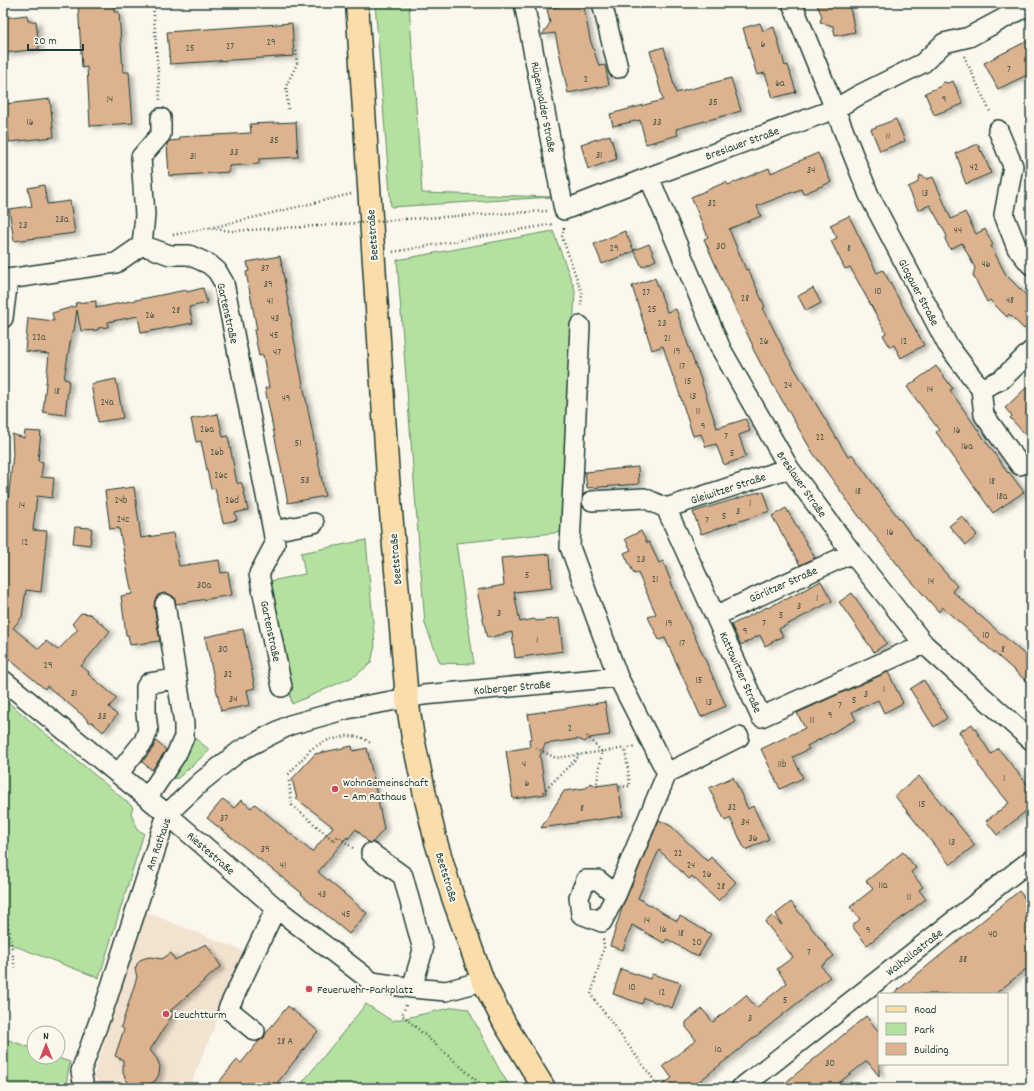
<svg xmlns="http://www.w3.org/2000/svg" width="1034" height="1091" font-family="Dekko,sans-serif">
<defs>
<filter id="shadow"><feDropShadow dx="4.5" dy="2.5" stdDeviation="2" flood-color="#0004"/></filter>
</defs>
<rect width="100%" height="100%" fill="#fbf7ec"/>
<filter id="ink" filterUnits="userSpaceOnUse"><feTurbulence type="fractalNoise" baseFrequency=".025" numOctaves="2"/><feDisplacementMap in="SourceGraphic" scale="8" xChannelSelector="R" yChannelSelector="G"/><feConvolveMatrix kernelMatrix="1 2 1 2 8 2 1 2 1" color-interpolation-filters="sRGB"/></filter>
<g filter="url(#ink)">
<path fill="#f2e2d0" d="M145,912L246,952L189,1088H107L93,1077Z"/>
<path fill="#b4e1a0" stroke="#6a8f6a" d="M375,3H409L422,193L552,197L391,207Z
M553,231L575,290L564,532L456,543L474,664L440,663L425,624L397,260Z
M366,540L375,645L371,663L355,676L292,704L266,582L305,574L301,553Z
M3,698L133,807L131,813L137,830L144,833L99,978L7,943L3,954Z
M192,736L210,750L178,778L163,780Z
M366,1004L392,1021L454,1007L468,1009L499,1069L511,1088H298Z
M3,1038L34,1049V1057H55L70,1062L67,1078L68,1088H3Z"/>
<path fill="#ddb28e" stroke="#1f3d34" filter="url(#shadow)" d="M78,3H114V12H119L123,72H129L133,123L90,126L87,67L82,68Z
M567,3H583L590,39L599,66L605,65L609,85L568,93L555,33L542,35L550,23L547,9L567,5Z
M816,3H847L851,12L855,32L835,36L833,26L820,22L822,16Z
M27,15L28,21H36L39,49L3,53V18Z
M292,23L294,56L170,64L167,32Z
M760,23L763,31L774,27L785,66L788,65L796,92L773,98L765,73L757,75L743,28Z
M1031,39V73L998,89L984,63Z
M664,47L676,93L731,78L741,111L676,129L678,135L646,144L640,120L613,126L610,114L663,100L650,51Z
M953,81L963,104L934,115L925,93L941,86L943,82L948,83Z
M50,99L54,137L9,142L5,104Z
M896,119L905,141L880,151L871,129Z
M296,122L298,157L259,159V164L229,166V172L169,176L167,144L169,141L180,140L179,137L251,133L250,124Z
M610,135L617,159L588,169L581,144Z
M978,144L981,152L982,151L991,173L966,184L961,171L962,170L956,153Z
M818,153L831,182L803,194L801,189L757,206L761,216L729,229L746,270L748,269L765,307L763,308L787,356L848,457L852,454L887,503L916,540L957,586L952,591L1031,660V685L942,607L939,612L906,575L858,515L813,453L762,366L752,347L753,346L727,291L704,239L708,237L691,197L726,182L728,185L769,168L771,173Z
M920,175L927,179L933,177L951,219L965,212L976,234L985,229L993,245L991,246L1006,275L1031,300V321L1024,329L1009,314L1007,317L990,300L987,302L973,275L975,268L962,243L950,249L945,239L947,236L930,205L918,210L908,187L917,183Z
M44,185L47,204L70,201L75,233L14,241L9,209L32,206L28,188Z
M849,216L877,273L883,270L924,345L901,358L894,345L890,347L883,335L886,333L850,267L845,269L831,241L837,238L830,225Z
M625,231L634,251L602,264L594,244Z
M649,244L656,260L642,267L634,250Z
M280,256L292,323H291L294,339L325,496L288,503L265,388H269L263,355L259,356L254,330H257L246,272L249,271L247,262Z
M655,278L667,312L676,309L696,368H697L717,428L746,419L750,431L739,435L746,457L724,465L716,444L706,447L701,434L693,436L674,377H673L663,346L652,350L632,286Z
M203,288L207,303L189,307L193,323L141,333L138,316L108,322V327L98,328V330L81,331L77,310L74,331L72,332L64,379L69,380L65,415L43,412L49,354L25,351L28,318L54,321L52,313L76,306L75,303L96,301V308L186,290L187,292Z
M813,288L821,303L806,311L798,296Z
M936,366L953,389L950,390L1008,473L1009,472L1024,492L993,513L936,432L939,430L907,387Z
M116,379L123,418L98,422L91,384Z
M1031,383V440L1010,418L1012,416L1005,408Z
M218,414L223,437L228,436L237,483H242L248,510L235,513L237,520L223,523L215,488L211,489L201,441L196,442L191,419Z
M25,431L41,432L38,461L43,462L41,477L54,478L52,498L37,496L33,530L47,531L41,592L26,590L22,617L13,628L39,649L46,641L58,650L78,629L72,624L81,613L90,614L110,631L81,666L89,672L88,674L117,698L109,707L117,715L103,732L92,722H88L86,718L47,686L45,689L3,654V551L13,454L12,434L24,438Z
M638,467L639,484L587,488L585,472Z
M134,487L141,538L173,533L179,566L219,560L221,573L228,572L232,595L176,604L174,597L169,594L164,593L158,595L155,600L154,606L160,641L130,645L128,635H126L121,596L132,594L119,528L110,529L105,491Z
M764,492L770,511L701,534L693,512L755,493Z
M786,508L815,558L800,565L772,516Z
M962,516L977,535L966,545L949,526Z
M75,527L92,528L90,545L73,543Z
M641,531L647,543L649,542L659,563L663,561L676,595L726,706L701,717L665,638L659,640L648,617L656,614L638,573L634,574L624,553L631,550L625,539Z
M550,554L552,588L514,592L520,622L534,619L537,621L559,618L563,651L515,658L512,632L487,638L477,590L504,585L501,558Z
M821,581L832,601L779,629L783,636L765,646L760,635L741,645L731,625L767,607L768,608L784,599L785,600Z
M852,593L887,643L874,652L839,602Z
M243,629L255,688L247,690L250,705L221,711L205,637Z
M888,672L903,703L884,713L878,700L852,712L856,720L807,746L809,749L793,757L803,778L780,789L761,749L805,728L797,713Z
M924,680L947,718L934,727L910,689Z
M605,702L610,735L589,738L585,742L578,739L545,744L540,756L546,794L513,799L506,751L530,747L529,739L532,738L528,714Z
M972,724L991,754L998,748L1031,789V807L997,835L986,821L1009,803L978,765L979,764L959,732Z
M156,741L166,750L152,770L142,762L153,748Z
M352,746L353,751L367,748L384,829L373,842L369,843L356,829L348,839L347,837L318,872L367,913L349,934L301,894L302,893L207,818L223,799L234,808L241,800L251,808L255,804L312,852L333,827L297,799L292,779L315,754Z
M919,776L975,845L950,865L895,796Z
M733,777L748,809L753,806L769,839L745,850L730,818L725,821L709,788Z
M591,783L596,786L618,783L623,816L541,828L564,791L586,788Z
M659,820L671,826L707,861L711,857L736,882L718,901L692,876L689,879L659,850L638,898L677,921L680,916L711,934L698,957L667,939L664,943L632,925L623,950L610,946L623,905Z
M903,852L916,868L911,872L923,887L919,890L926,899L867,945L852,926L860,919L850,907L873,889L866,881Z
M1019,891L1031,906V965L995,994H893Z
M791,902L834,956L821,966L830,977L691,1088H658L672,1078L663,1066L696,1040L686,1027V1022L702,1009L713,1022L746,995L756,1008L787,983L777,969L793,957L765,922L772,916L782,925L776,914Z
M206,944L221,966L170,1011L174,1013L150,1050L157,1059L160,1066L159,1074L156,1080L146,1087H137L132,1085L126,1080L123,1073V1060L115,1056L124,1029L121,1027L137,977L135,969L137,964L140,960L145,958L150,957L162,959L171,953L175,960Z
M621,969L650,979L652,974L681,983L672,1008L644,998L642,1004L613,994Z
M288,1006L318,1031L274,1087L268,1081L262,1088H214L237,1060L241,1063L259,1041L264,1038L266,1033Z
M866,1016L879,1032V1076L867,1061L832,1088H779Z"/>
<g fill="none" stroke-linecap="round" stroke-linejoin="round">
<g stroke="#1f3d34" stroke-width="22">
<path id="minor" d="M524,3L564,210L649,177L835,109L859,95L923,63L944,43L969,37L1031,4
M602,3L618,68
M792,3L835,109L869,195L947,344L981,389L984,415L1020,465
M998,130L1013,166L1004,215L1017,248L1031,265
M649,177L721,349L789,468L852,553L924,644L1031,740
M142,245L170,255H189L209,264L217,271L224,283L273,531L314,523
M142,245L145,215L141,157L161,134V118
M3,278L8,279L116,263L142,245
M3,318L8,279
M580,326L570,547L618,677L667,773L616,895L602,922L581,914L579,897L586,880H598L616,895
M981,389L1002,379L1031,351
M592,501L644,498L666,508
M666,508L761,717L924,644
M666,508L789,468
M273,531L275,544L259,574L282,687
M715,616L852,553
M3,680L167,814L276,908L372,982L412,988L446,991L483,981
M667,773L739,737
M118,774L144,741L148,730L146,713V687L149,683L176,679
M147,798L176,755L184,737V724L165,604
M371,853L403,876L423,950L412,988
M255,1031L228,1009L276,908
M84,1088L81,1071L106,1002L167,814L202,781L241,750L290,725L347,709L424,695L618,677
M741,1088L1031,860"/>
</g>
<g stroke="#1f3d34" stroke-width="25">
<path id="major" d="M357,3L388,477L407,699L413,738L425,795L436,842L452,895L483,981L505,1024L544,1088"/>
</g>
<path stroke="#1f3d34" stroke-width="2.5" stroke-dasharray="1 3" stroke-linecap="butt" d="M153,3L160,100
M964,56L991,114
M288,109L286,86L297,64L296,48
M406,219L547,211
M210,228L351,194
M564,228L562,237L582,293L581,308
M173,235L207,228L232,231L317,226
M393,252L553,224
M587,736L602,752L596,789
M536,748L556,758L634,747
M620,787L630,786L625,748
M543,792L580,755
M3,808L7,865L3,887
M353,848L338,836L334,841L292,805L288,775L311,749L325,741L347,736L361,737L372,744
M3,904L9,930L15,970
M603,939L604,947L591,995L660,1088
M406,1005L402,1015L485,1088"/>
<use href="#minor" stroke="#fbf7ec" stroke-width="19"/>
<use href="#major" stroke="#faddab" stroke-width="22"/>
<path stroke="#1f3d34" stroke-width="2.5" stroke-dasharray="1 3" stroke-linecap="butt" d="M317,226L406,219"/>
</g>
</g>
<g fill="#d1495b" stroke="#fbf7ec" stroke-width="1.5">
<circle cx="335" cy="789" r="4"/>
<circle cx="309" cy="989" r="4"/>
<circle cx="166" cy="1014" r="4"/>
</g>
<g text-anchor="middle" stroke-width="4" stroke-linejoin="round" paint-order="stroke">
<g font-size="10" fill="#4e5a4a">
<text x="271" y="45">29</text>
<text x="763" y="47">6</text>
<text x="230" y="49">27</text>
<text x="190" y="51">25</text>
<text x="1009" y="72">7</text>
<text x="586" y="82">2</text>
<text x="780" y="86">6a</text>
<text x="110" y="102">14</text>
<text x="944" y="102">9</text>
<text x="713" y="105">35</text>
<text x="30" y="125">16</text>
<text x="657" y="125">33</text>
<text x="888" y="139">11</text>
<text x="274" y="143">35</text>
<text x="234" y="155">33</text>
<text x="599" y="158">31</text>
<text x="193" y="159">31</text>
<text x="974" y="170">42</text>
<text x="811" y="173">34</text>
<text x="925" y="196">13</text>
<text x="712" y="206">32</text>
<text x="62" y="222">23a</text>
<text x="23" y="228">23</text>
<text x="958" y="233">44</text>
<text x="721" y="249">30</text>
<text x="614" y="251">29</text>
<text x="849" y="251">8</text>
<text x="986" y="267">46</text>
<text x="265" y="271">37</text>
<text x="268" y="287">39</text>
<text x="878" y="294">10</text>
<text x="646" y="295">27</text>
<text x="745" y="301">28</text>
<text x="1010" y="303">48</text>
<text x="270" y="304">41</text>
<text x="652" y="312">25</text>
<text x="176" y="313">28</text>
<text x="150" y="318">26</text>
<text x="275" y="321">43</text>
<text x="662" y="326">23</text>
<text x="274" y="338">45</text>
<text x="39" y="340">22a</text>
<text x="667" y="341">21</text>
<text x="764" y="344">26</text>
<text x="904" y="344">12</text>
<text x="677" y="354">19</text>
<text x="277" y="355">47</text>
<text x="682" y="369">17</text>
<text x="688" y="384">15</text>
<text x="788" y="388">24</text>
<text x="930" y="392">14</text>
<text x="57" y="394">18</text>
<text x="693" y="399">13</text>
<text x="286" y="401">49</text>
<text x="107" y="405">24a</text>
<text x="698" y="414">11</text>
<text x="703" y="429">9</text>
<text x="207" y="432">26a</text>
<text x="957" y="433">16</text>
<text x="726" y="439">7</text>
<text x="820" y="440">22</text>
<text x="298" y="446">51</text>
<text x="967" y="449">16a</text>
<text x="217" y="455">26b</text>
<text x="732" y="456">5</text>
<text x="221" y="478">26c</text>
<text x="305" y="483">53</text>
<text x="992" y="484">18</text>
<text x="858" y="494">18</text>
<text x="1002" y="499">18a</text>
<text x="121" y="503">24b</text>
<text x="232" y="503">26d</text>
<text x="750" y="506">1</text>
<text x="22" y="508">14</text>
<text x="738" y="514">3</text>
<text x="724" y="519">5</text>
<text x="123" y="522">24c</text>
<text x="707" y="523">7</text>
<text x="890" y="535">16</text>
<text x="25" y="545">12</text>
<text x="641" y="562">23</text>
<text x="527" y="578">5</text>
<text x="655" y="582">21</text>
<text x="931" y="584">14</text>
<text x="204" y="588">30a</text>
<text x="817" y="601">1</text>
<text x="799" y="609">3</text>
<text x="499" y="616">3</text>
<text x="781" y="618">5</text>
<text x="669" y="626">19</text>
<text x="764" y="626">7</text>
<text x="745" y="634">9</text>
<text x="986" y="638">10</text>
<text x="537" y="643">1</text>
<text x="682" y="646">17</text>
<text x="223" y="652">30</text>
<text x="1003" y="652">8</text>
<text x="48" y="668">29</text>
<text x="228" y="677">32</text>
<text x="699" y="683">15</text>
<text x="884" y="692">1</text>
<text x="74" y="696">31</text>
<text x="866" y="697">3</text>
<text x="233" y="702">34</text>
<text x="854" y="703">5</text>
<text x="709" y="705">13</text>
<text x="840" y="708">7</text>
<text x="830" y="718">9</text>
<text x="102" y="719">33</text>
<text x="812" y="723">11</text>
<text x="570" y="731">2</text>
<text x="524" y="767">4</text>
<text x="782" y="767">11b</text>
<text x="1004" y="781">1</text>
<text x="527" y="786">6</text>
<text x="922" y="807">15</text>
<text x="732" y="810">32</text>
<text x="582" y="811">8</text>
<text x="224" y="821">37</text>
<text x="745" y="825">34</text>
<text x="753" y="841">36</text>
<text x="952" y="845">13</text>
<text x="265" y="852">39</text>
<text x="678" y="856">22</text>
<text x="283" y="868">41</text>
<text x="691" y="868">24</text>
<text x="707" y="877">26</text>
<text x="883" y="888">11a</text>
<text x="721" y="889">28</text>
<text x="322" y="897">43</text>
<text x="909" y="900">11</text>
<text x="346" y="917">45</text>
<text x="647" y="923">14</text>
<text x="663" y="932">16</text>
<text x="868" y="933">9</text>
<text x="681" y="936">18</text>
<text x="993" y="937">40</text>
<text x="697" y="945">20</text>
<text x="809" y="955">7</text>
<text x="963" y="962">38</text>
<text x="632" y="990">10</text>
<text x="662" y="995">12</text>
<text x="785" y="1003">5</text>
<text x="750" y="1021">3</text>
<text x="285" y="1044">28 A</text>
<text x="718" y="1052">1a</text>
<text x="830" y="1066">30</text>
</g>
<g font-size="12" fill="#1f3d34" stroke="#fbf7ec">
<text transform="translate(544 107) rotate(79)" y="4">Rügenwalder Straße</text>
<text transform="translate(742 143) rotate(-20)" y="4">Breslauer Straße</text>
<text transform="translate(372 235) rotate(-94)" y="4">Beetstraße</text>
<text transform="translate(919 292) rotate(62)" y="4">Glogauer Straße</text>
<text transform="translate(228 313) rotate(77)" y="4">Gartenstraße</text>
<text transform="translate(802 484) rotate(55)" y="4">Breslauer Straße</text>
<text transform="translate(728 488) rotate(-18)" y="4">Gleiwitzer Straße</text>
<text transform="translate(395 559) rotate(-95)" y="4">Beetstraße</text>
<text transform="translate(783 584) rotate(-24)" y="4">Görlitzer Straße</text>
<text transform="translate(271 631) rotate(78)" y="4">Gartenstraße</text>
<text transform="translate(741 672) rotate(66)" y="4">Kattowitzer Straße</text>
<text transform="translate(512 687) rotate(-5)" y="4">Kolberger Straße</text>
<text transform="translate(158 844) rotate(-71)" y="4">Am Rathaus</text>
<text transform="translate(211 853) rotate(41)" y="4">Riestestraße</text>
<text transform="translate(447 877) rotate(73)" y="4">Beetstraße</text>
<text transform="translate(914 952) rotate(-38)" y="4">Walhallastraße</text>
</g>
<g font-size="12" fill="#1f3d34" stroke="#fbf7ec" text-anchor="start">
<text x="343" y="786">WohnGemeinschaft<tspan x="343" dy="14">– Am Rathaus</tspan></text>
<text x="317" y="993">Feuerwehr-Parkplatz</text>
<text x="174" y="1018">Leuchtturm</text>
</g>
</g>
<rect width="1034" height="1091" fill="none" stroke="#fbf7ec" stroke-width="16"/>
<rect x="8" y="8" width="1018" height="1075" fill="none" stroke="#1f3d34" stroke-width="1.5" filter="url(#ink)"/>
<rect x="878" y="993" width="130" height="72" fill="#fbf7ec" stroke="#a3ada2"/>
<rect x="886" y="1006" width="20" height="6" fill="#faddab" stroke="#a3ada2"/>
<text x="914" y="1013" font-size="12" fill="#1f3d34">Road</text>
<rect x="886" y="1023" width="20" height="12" fill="#b4e1a0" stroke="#a3ada2"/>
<text x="914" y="1033" font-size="12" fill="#1f3d34">Park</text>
<rect x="886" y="1043" width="20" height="12" fill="#ddb28e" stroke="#a3ada2"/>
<text x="914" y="1053" font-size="12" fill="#1f3d34">Building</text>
<g transform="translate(46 1045)"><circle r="19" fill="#fbf7ec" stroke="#a3ada2"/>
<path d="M0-3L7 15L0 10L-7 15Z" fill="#d1495b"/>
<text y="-6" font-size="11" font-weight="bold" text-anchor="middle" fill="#1f3d34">N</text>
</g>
<path d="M28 44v6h55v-6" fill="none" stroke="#1f3d34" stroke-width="2"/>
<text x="34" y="44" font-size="12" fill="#1f3d34" stroke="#fbf7ec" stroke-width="3" paint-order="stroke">20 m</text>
</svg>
